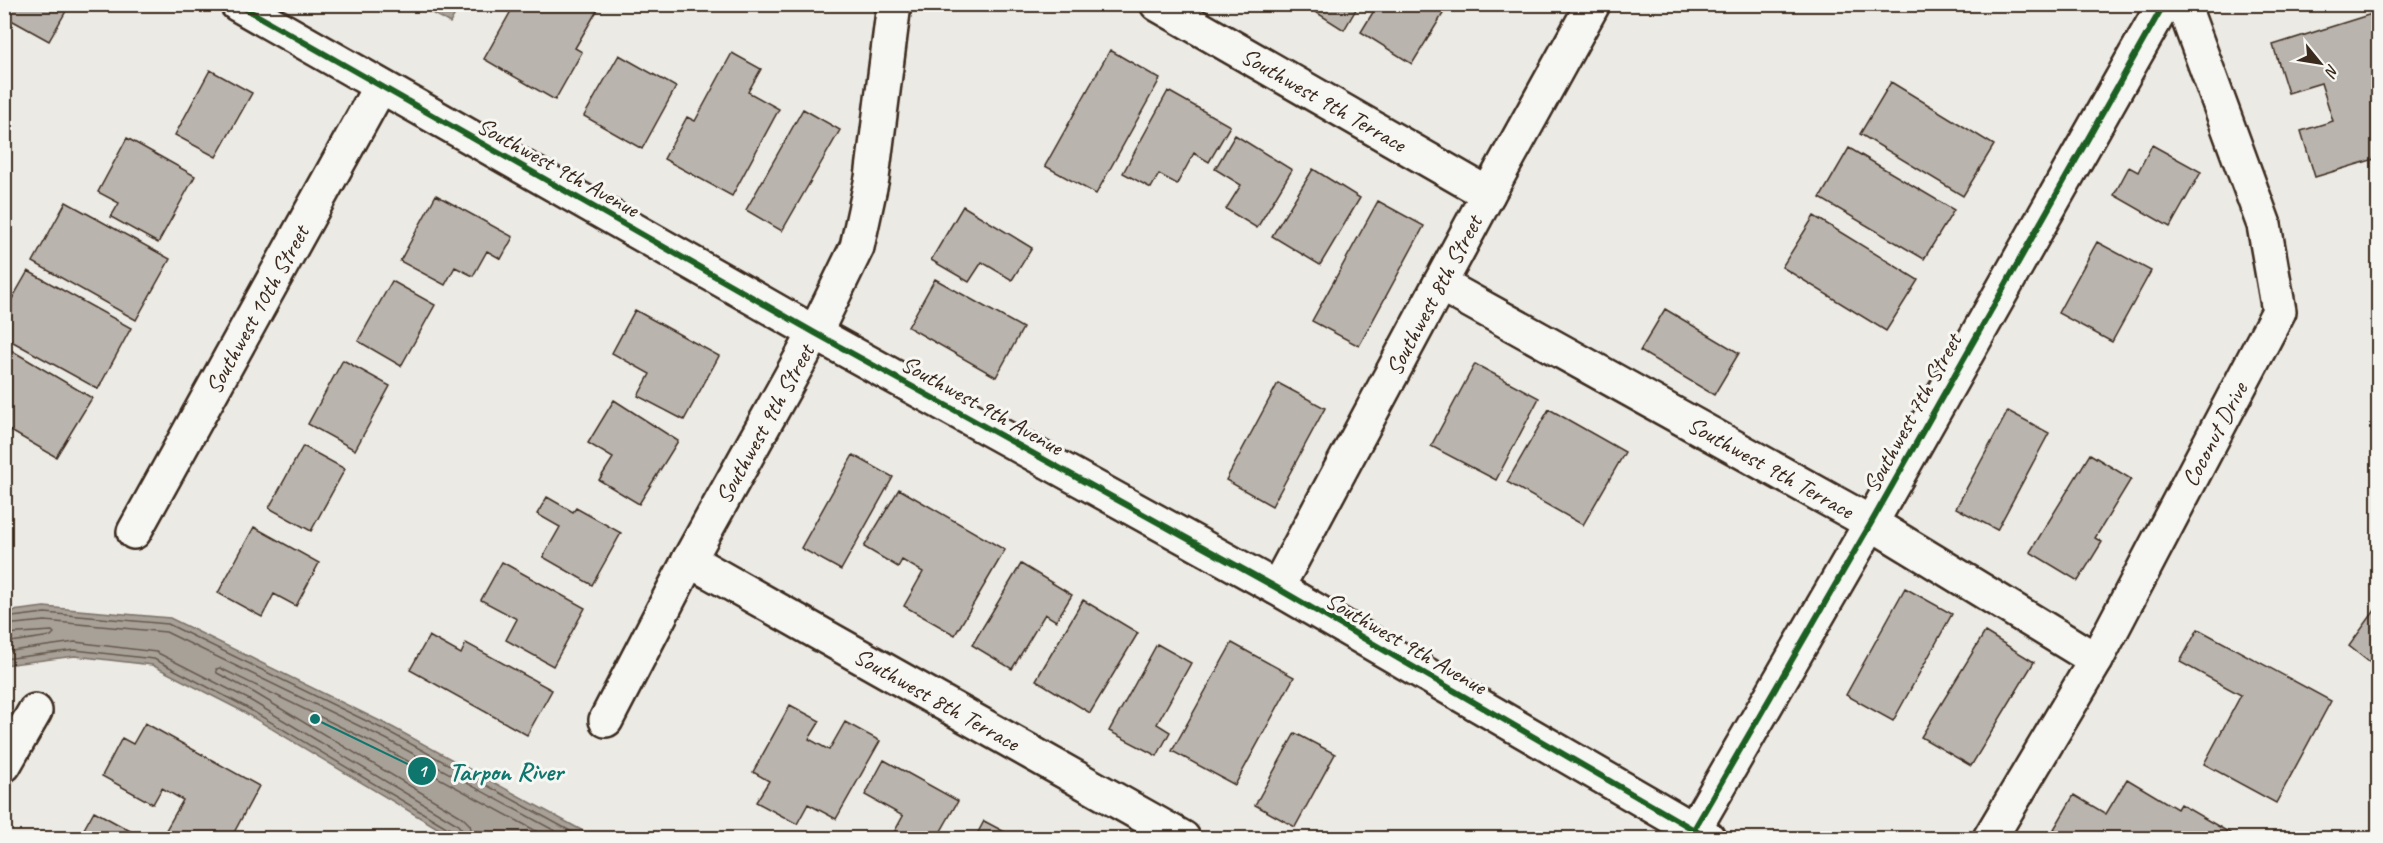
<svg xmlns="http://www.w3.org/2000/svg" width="2383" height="843" font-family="Caveat,sans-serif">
<rect width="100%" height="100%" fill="#ebeae5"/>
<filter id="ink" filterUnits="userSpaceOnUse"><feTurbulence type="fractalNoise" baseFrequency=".0167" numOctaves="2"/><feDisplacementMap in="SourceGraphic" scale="12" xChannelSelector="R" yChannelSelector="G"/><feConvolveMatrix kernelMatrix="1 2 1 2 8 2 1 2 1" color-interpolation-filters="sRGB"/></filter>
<g filter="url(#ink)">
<path fill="#a8a198" stroke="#7c7167" stroke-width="1.5" d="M417,5L460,4V5L450,23Z
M44,607L170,618L392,727L596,838H454L242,711L152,665L75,656L5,665V612Z"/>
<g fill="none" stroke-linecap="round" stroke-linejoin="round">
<path stroke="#675a4f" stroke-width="1.5" d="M4,618L45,613L168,624L389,732L583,838
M4,625L45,621L166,632L386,739L568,838
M4,634L52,631L54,633L51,636L4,643
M4,652L75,642L156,652L248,699L457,824L462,830L464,838
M4,659L75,650L154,659L244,706L453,831L456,838
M473,838L470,825L462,817L253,692L217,673L216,669L220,668L382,747L549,838"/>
</g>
<path fill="#bab4ae" stroke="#3b2a1e" stroke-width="1.5" d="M4,4H70L49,41L4,16Z
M515,4H601L575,48L582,52L555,100L484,59Z
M1303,4H1359L1344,30Z
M1378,4H1449L1412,64L1361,32Z
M2378,12V158L2315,177L2301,131L2333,121L2321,83L2288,93L2273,45Z
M1110,50L1160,79L1096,194L1045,166Z
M732,53L761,69L748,92L779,109L732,196L664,159L687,117L695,121Z
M619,55L676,87L642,149L584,116Z
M210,70L252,93L216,157L175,135Z
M1891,82L1994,145L1963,196L1860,134Z
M1168,91L1230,126L1209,162L1194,153L1177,184L1159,174L1151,188L1123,173Z
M803,109L840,130L782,231L746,210Z
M1235,135L1292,170L1257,228L1226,209L1241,185L1215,169Z
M127,138L195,176L158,243L111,217L119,203L98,192Z
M2152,145L2201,172L2170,227L2114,195L2129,167L2138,172Z
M1849,148L1954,210L1924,259L1820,198Z
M1313,169L1360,198L1320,265L1272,236Z
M436,195L513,237L501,259L487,251L473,276L455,267L445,285L400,261Z
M1378,201L1424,226L1359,346L1312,321Z
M66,202L170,259L136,320L33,262Z
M963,206L1032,248L1012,280L982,262L969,282L931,260Z
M1814,216L1918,280L1886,331L1782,267Z
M2097,242L2151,271L2112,342L2058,313Z
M28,271L131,328L98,389L4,337V313Z
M935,279L1023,328L996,377L908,327Z
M392,281L435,305L401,366L358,341Z
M1665,309L1739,353L1714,395L1640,351Z
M635,310L719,356L684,420L638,396L650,374L612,353Z
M4,346L92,398L56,457L4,427Z
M343,360L390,386L355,450L308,424Z
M1475,364L1539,398L1496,480L1431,446Z
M1278,383L1325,408L1272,506L1226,480Z
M614,400L678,441L639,504L599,480L613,458L588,443Z
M1549,409L1625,452L1583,525L1507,482Z
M2008,411L2049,433L1997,530L1956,508Z
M303,446L345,469L311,531L269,508Z
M2090,454L2131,479L2095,538L2102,542L2078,581L2030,552Z
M853,455L893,477L841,570L801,548Z
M899,489L1005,550L955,635L904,606L923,572L902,560L898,567L864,547Z
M547,497L573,512L576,508L621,533L592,585L543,557L560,527L537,514Z
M254,527L319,563L296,606L274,594L262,617L218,593Z
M502,562L585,608L553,666L506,640L517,619L481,600Z
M1021,564L1072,595L1056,621L1045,614L1012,669L972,645Z
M1905,588L1952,614L1893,721L1846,695Z
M1083,600L1138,633L1090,713L1036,680Z
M2378,606V669L2349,646Z
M2198,629L2331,701L2276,803L2204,764L2241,695L2180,662Z
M1985,632L2034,662L1971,766L1921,737Z
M429,636L461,654L466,643L552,690L527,735L410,670Z
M1232,643L1294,677L1235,785L1172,751Z
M1157,644L1191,663L1157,724L1170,732L1157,756L1109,731Z
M790,705L820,721L809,739L829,750L845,722L880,741L836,819L808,804L797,824L756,802L769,781L753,772Z
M145,723L259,786L231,838H182L166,830L183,800L162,788L153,804L102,776L122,738L133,744Z
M1295,733L1335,754L1295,827L1255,805Z
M884,760L958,801L937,838H891L903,816L865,795Z
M2127,779L2177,809L2180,804L2230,833L2226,838H2070L2054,829L2074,795L2106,814Z
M94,811L143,838H79Z
M984,821L1016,838H975Z"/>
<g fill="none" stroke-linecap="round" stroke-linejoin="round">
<g stroke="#3b2a1e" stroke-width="38">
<g id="minor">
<path d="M237,4L815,333L1277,588L1708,838"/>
<path id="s1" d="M1157,4L1488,194"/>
<path id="s2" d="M1440,284L1871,523L2096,660"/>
<path id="s3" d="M134,532L380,87"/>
<path id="s4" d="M689,560L1183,838"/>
<path id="s5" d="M1277,588L1488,194L1593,4"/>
<path id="s6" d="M606,720L689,560L815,333L857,247L872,178L894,4"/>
<path d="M4,765L35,711"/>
<path d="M1689,838L1871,523L2164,4"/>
<path id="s7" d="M1990,838L2096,660L2279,311L2264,225L2183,4"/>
</g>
</g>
<use href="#minor" stroke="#f6f6f2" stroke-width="33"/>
<g stroke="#f6f6f2" stroke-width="10">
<path id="cycleway" d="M237,4L815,333L1277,588L1708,838
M1689,838L1871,523L2164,4"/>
</g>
<use href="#cycleway" stroke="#1b5e20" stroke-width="6"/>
</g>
</g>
<g text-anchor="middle" stroke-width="6" stroke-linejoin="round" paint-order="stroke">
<g font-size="24" fill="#3b2a1e" stroke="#f6f6f2">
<text dy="8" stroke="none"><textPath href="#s1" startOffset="192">Southwest 9th Terrace</textPath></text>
<text transform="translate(558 167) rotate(29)" y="8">Southwest 9th Avenue</text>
<text dy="8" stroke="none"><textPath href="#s5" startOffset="332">Southwest 8th Street</textPath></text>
<text dy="8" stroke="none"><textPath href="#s3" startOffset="254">Southwest 10th Street</textPath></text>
<text transform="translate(982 405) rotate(29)" y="8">Southwest 9th Avenue</text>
<text transform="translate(1912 413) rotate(-61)" y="8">Southwest 7th Street</text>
<text dy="8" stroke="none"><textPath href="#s6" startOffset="336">Southwest 9th Street</textPath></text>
<text dy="8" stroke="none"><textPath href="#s7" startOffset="462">Coconut Drive</textPath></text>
<text dy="8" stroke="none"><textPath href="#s2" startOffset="378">Southwest 9th Terrace</textPath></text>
<text transform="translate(1406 643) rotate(30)" y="8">Southwest 9th Avenue</text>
<text dy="8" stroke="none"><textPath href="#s4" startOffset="284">Southwest 8th Terrace</textPath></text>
</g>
</g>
<path fill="none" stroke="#0f766e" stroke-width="2" d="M315 719L422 771"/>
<g fill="#0f766e" stroke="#f6f6f2" stroke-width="2">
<circle cx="315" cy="719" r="6"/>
<circle cx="422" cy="771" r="15"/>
</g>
<g font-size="18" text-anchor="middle" font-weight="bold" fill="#fff">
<text x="422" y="777">1</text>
</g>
<g font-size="26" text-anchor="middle" font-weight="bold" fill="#0f766e" stroke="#f6f6f2" stroke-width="6" stroke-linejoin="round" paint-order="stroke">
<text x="506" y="780">Tarpon River</text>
</g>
<rect width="2383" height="843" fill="none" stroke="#f6f6f2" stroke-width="24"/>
<rect x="12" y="12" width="2359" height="819" fill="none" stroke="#3b2a1e" stroke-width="2" filter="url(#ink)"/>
<g transform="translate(2320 63) rotate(120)" stroke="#f6f6f2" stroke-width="4.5" paint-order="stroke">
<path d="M0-4.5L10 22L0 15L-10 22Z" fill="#3b2a1e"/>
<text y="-9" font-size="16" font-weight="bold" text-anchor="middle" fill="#3b2a1e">N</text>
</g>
</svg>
